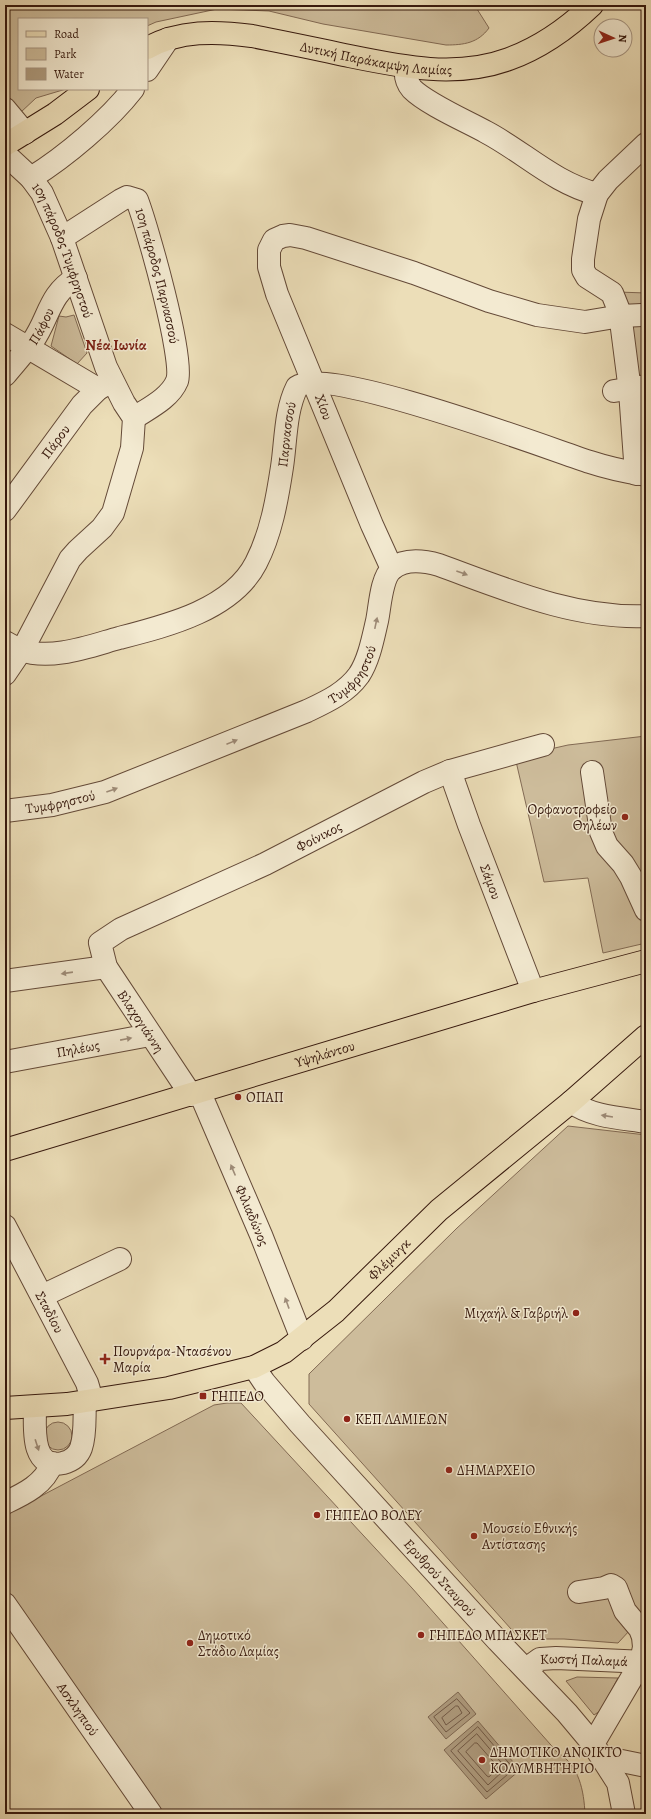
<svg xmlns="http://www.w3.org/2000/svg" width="651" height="1819" font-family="Alegreya,serif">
<rect width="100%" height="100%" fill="#ecdeb8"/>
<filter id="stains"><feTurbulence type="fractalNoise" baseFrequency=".005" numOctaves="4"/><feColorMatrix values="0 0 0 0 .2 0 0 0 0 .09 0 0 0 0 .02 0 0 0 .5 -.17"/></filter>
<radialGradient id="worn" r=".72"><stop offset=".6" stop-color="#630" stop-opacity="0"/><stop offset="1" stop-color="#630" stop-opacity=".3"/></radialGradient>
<path fill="#cdbc9b" stroke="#826a54" d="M5,5H486L477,9L489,28C478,43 464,45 446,45L323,24L269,11L217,9L156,22L147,26V19H19V89H66L36,98L5,127Z
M618,292L646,293V381L634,383Z
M74,315L87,353L77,364L51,346L59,316L66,317Z
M646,736V943L603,953L588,878L544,882L515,757L568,745Z
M568,1126L646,1135V1639L630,1630L618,1643L564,1639H520L309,1404V1374L457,1228Z
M227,1403H241L412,1588L558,1753C579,1765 584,1791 585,1814H161L5,1602V1515L214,1405Z
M44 1436a14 14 0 1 1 28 0a14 14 0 1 1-28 0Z
M577,1677L618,1678L600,1711L594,1715L566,1681Z"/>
<path fill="#ae9b7e" stroke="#7e6751" d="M458,1692L476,1714L446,1739L428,1717Z
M478,1721L520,1770L486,1799L444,1750Z"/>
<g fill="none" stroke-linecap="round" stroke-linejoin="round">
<path stroke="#725a46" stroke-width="1" d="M457,1699L470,1713L446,1732L434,1717Z
M456,1706H458L462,1713L446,1725L442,1718Z
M478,1727L514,1769L487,1792L451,1751Z
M477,1734L506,1768L488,1785L458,1751Z
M475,1743H477L498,1767L489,1777L487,1776L466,1752Z"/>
<g stroke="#644a38" stroke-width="24">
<g id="minor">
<path d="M406,67C405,75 406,82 412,89C427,104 466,121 486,132C524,152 554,183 597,194"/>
<path d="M147,70L168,39"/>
<path d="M5,109L25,133"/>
<path id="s1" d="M5,154L31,178L42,193L62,238L106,367L124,403L134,418L132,448L113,513L102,528L78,550L70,559L26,643L5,674"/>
<path d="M31,178C65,157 109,120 133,89"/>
<path id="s2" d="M62,238L121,200L127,197L137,200C147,226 185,360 177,381C170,398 149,408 134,418"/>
<path d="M5,334L98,389"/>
<path id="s3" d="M5,375C14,364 24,353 33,341C49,318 49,294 76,278"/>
<path d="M614,391L646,386"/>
<path d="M636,474L630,391L620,313L612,293L587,277L583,270V259L589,219L597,194L608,180L646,144"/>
<path id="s4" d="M5,510L82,405L98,389L112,381"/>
<path d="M392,569L372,525L277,294L269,267V250L274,240L283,236L290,235L306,238L414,273L489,301L537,315L585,322L621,316L642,315"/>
<path id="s5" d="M5,642C10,645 16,648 21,650C51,661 90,646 119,638C166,626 232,610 256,563C271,534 277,500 282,467C286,441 285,411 297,387C327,365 547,448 590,462C608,468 627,472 646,475"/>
<path id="s6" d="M450,771L469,825L533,991"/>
<path d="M592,772L601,832L607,846L623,864L631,877L646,910"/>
<path id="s7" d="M5,811L52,805L105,792L307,711C326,702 346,693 359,675C369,660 373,638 377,621C380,607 381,578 392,569C405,558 425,561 439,565C505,589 574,619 646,616"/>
<path d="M5,981L106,967"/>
<path id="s8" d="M5,1062L150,1035"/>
<path id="s9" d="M200,1093L261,1235L302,1339"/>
<path id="s10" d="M191,1095L106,967L100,943L121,929L265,864L424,782L450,771L543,745"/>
<path d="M571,1102C592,1117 621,1118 646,1122"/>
<path id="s11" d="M5,1226L87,1383L92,1400"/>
<path d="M42,1296L120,1259"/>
<path id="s12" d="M254,1367L264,1382L300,1424L498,1641L567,1713L593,1744L618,1783L624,1814"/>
<path d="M35,1407C35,1426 30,1470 63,1463C71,1461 78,1456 81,1448C86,1434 84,1416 85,1401"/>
<path d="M5,1503C24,1494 45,1484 52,1463"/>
<path d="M579,1592L604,1588L611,1585L616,1588L625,1611L640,1629L643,1637L644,1647L641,1662L593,1744"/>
<path id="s13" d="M5,1604L151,1814"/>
<path id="s14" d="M526,1669L540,1659L556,1658L646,1662"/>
<path d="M602,1757L646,1766"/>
</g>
</g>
<g stroke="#36180d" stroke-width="24">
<g id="major">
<path id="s15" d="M147,48C180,30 216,31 252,36C282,42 313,48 344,55C398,66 455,79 509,59C539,48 569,27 592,5"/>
<path d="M5,145L55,114L88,89"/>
<path id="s16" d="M5,1150L533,991L646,961"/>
<path id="s17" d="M5,1408L67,1404L169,1388L254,1367L284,1352L336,1311L439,1210L571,1102L646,1036"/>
</g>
</g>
<use href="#minor" stroke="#f3ead1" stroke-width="22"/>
<use href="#major" stroke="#ecdeb8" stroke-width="22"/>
</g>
<defs><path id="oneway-solid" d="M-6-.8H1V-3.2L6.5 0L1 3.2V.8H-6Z"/></defs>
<g fill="#9e8c79">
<use href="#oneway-solid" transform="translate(462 573) rotate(20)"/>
<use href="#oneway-solid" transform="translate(376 623) rotate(-78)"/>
<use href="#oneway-solid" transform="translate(232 742) rotate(-22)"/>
<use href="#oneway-solid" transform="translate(112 790) rotate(-20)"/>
<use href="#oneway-solid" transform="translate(67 973) rotate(172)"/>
<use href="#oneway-solid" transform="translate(126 1039) rotate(-11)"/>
<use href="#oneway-solid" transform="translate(607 1116) rotate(-171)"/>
<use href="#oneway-solid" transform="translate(233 1170) rotate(-113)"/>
<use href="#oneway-solid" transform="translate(287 1303) rotate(-110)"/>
<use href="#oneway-solid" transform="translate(37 1445) rotate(72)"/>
</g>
<g fill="#8f2418" stroke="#f3ead1" stroke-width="1.5">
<circle cx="625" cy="817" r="4"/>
<circle cx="238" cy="1097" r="4"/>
<circle cx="576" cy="1313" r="4"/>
<path d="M103 1353h4v4h4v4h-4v4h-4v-4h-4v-4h4z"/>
<rect x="199" y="1392" width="8" height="8" rx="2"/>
<circle cx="347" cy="1419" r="4"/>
<circle cx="449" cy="1470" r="4"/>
<circle cx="317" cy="1515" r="4"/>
<circle cx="474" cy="1536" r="4"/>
<circle cx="421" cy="1635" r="4"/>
<circle cx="190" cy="1643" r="4"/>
<circle cx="482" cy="1760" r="4"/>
</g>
<g text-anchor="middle" stroke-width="3" stroke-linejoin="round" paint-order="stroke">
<g font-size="14" fill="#36180d" stroke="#f3ead1">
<text dy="5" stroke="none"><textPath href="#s15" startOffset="234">Δυτική Παράκαμψη Λαμίας</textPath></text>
<text dy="5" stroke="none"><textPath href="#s1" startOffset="115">10η πάροδος Τυμφρηστού</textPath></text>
<text dy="5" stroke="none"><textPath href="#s2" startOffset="166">10η πάροδος Παρνασσού</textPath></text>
<text dy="5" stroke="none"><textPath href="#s3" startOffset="61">Πάφου</textPath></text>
<text transform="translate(324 407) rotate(69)" y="5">Χίου</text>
<text dy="5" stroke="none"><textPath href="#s5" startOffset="412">Παρνασσού</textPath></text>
<text dy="5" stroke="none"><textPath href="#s4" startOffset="85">Πάρου</textPath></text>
<text dy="5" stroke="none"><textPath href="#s7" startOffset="380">Τυμφρηστού</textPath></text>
<text dy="5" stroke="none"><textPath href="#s7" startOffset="56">Τυμφρηστού</textPath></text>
<text dy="5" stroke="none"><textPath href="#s10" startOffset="422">Φοίνικος</textPath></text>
<text dy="5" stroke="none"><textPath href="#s6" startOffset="118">Σάμου</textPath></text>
<text transform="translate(141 1021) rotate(56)" y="5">Βλαχογιάννη</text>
<text dy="5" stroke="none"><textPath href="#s8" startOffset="74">Πηλέως</textPath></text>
<text dy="5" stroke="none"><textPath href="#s16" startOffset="334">Υψηλάντου</textPath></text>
<text dy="5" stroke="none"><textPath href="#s9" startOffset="133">Φιλιαδώνος</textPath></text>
<text dy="5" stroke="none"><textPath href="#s17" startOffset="427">Φλέμινγκ</textPath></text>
<text dy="5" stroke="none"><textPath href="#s11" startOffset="97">Σταδίου</textPath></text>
<text dy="5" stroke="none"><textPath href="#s12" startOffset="281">Ερυθρού Σταυρού</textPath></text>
<text dy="5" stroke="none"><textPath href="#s14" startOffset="61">Κωστή Παλαμά</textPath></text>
<text dy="5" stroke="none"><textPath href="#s13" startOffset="128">Ασκληπιού</textPath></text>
</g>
<g font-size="14" fill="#36180d" stroke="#f3ead1" text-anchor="start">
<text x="617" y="814" text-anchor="end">Ορφανοτροφείο<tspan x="617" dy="16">Θηλέων</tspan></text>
<text x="246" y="1102">ΟΠΑΠ</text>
<text x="568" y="1318" text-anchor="end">Μιχαήλ &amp; Γαβριήλ</text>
<text x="113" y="1356">Πουρνάρα-Ντασένου<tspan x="113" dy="16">Μαρία</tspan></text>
<text x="211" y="1401">ΓΗΠΕΔΟ</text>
<text x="355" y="1424">ΚΕΠ ΛΑΜΙΕΩΝ</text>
<text x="457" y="1475">ΔΗΜΑΡΧΕΙΟ</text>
<text x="325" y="1520">ΓΗΠΕΔΟ ΒΟΛΕΥ</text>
<text x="482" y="1533">Μουσείο Εθνικής<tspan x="482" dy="16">Αντίστασης</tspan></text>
<text x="198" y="1640">Δημοτικό<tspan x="198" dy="16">Στάδιο Λαμίας</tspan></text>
<text x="429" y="1640">ΓΗΠΕΔΟ ΜΠΑΣΚΕΤ</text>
<text x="490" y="1757">ΔΗΜΟΤΙΚΟ ΑΝΟΙΚΤΟ<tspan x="490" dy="16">ΚΟΛΥΜΒΗΤΗΡΙΟ</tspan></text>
</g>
<g font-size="15" font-weight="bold" fill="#7a1f14" stroke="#f3ead1">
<text x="116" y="350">Νέα Ιωνία</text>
</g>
</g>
<rect width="651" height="1819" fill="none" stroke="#ecdeb8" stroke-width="20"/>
<rect x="6" y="6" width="639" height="1807" fill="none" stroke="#36180d" stroke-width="2"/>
<rect x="10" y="10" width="631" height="1799" fill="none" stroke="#36180d"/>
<rect x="18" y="18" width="130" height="72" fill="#f3ead1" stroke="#a79683"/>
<rect x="26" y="31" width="20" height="6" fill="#ecdeb8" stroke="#a79683"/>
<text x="54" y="38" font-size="12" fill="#36180d">Road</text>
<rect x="26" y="48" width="20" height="12" fill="#cdbc9b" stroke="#a79683"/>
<text x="54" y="58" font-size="12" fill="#36180d">Park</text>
<rect x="26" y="68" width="20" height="12" fill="#ae9b7e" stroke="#a79683"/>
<text x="54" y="78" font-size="12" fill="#36180d">Water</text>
<g transform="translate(613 38) rotate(93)"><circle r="19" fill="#f3ead1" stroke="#a79683"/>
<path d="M0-3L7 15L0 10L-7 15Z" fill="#8f2418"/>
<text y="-6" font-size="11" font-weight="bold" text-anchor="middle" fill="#36180d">N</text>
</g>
<rect width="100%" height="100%" filter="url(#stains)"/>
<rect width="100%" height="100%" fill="url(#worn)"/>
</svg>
